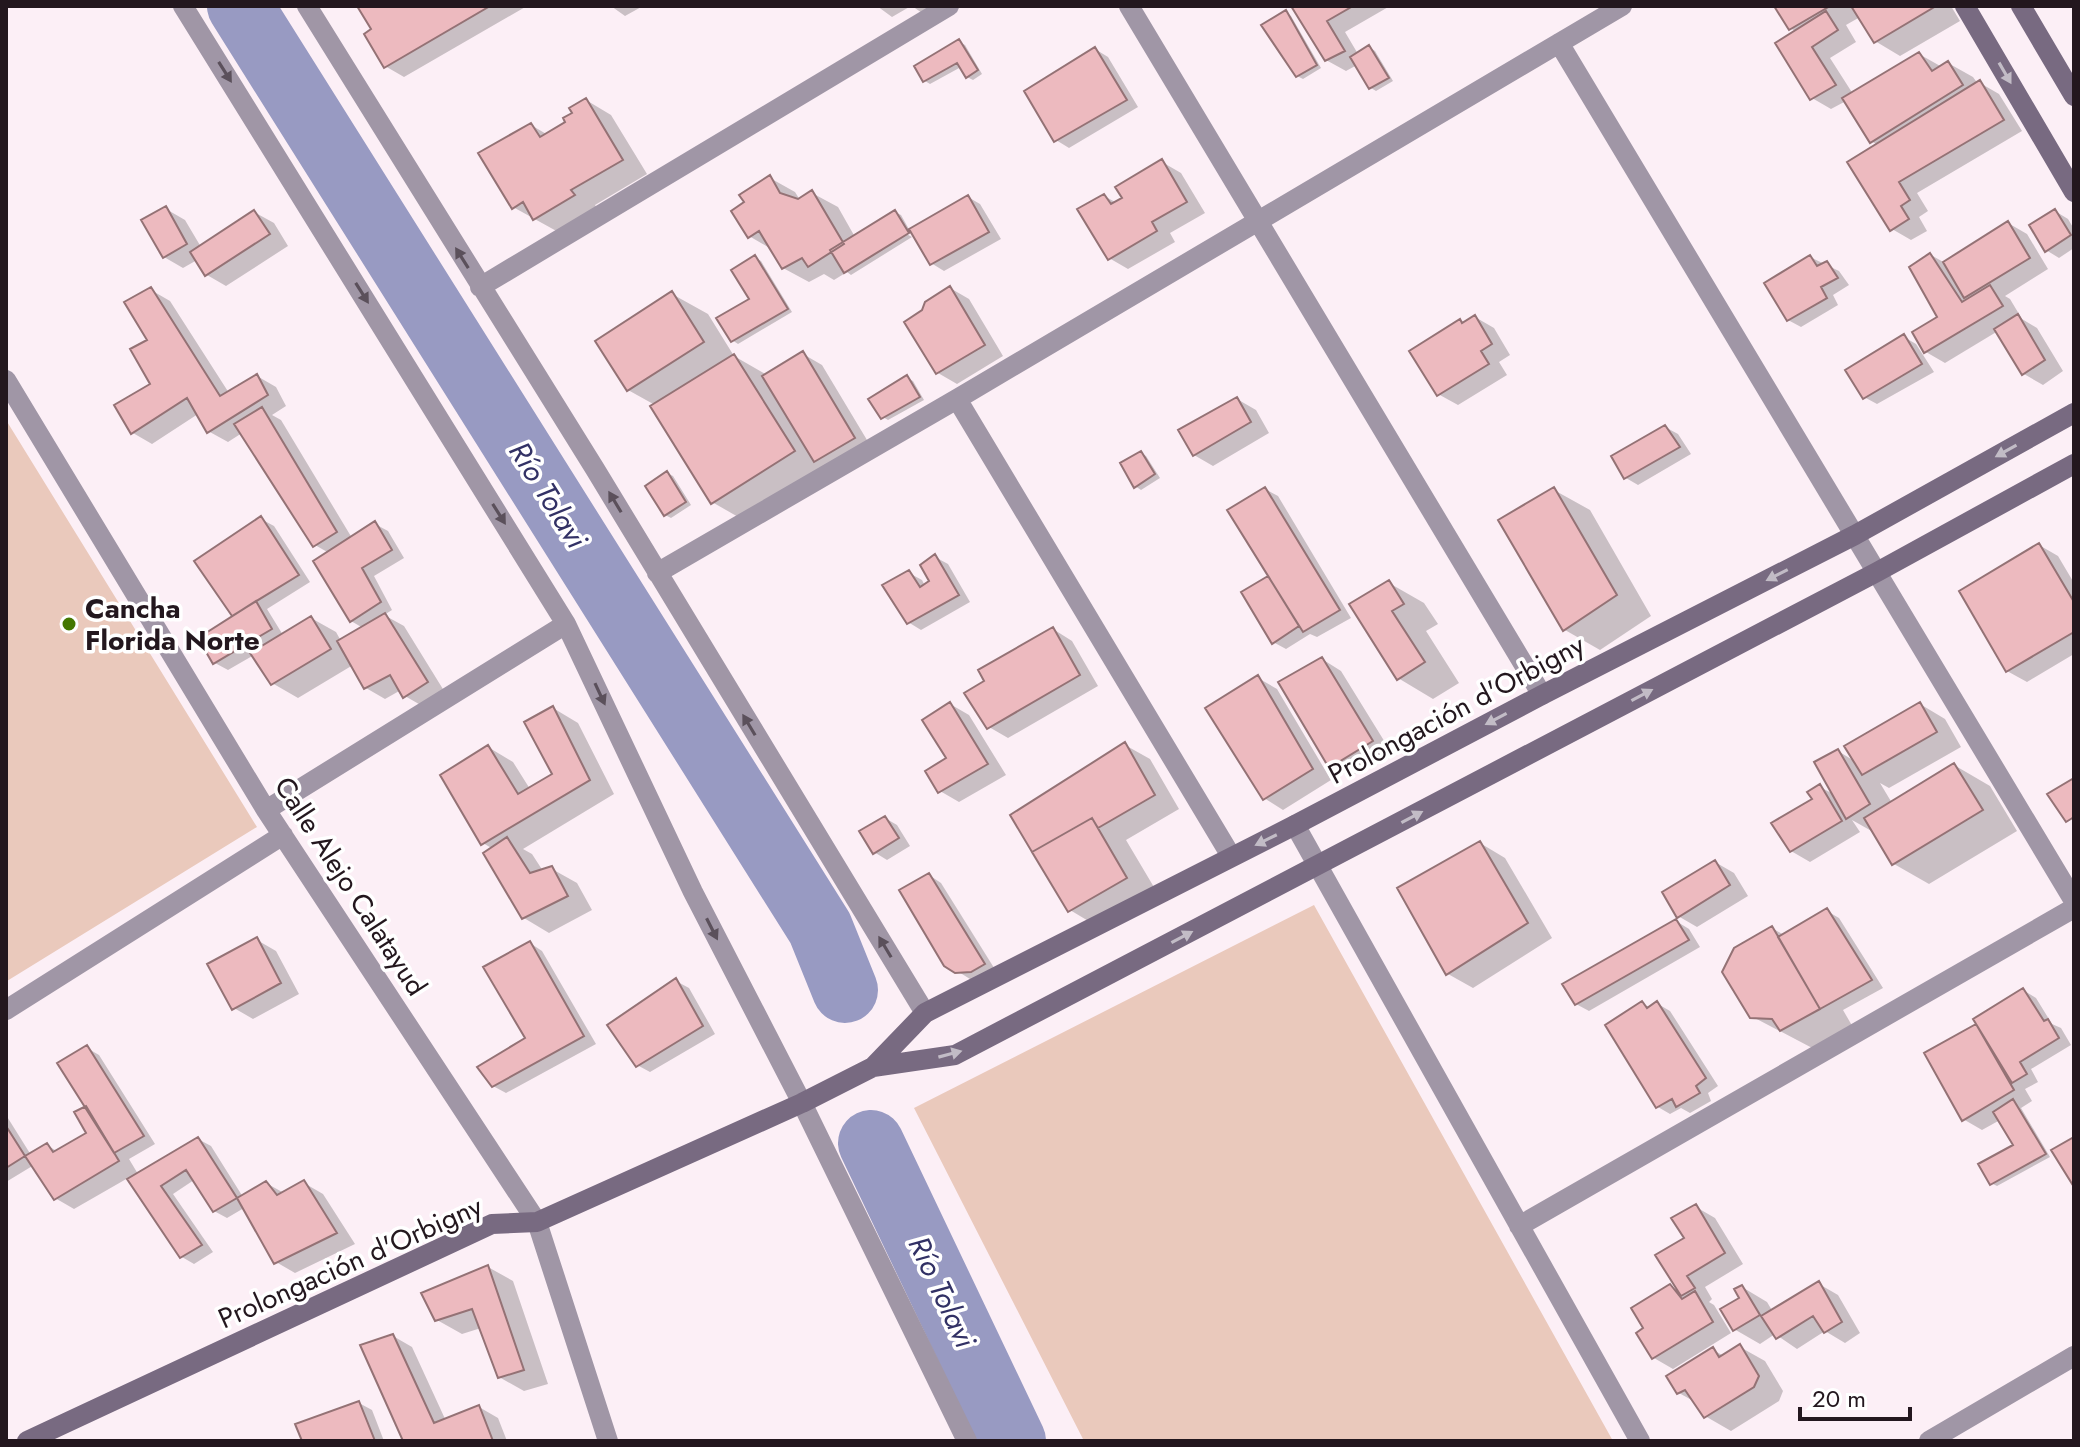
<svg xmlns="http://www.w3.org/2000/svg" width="2080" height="1447" font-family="Jost,sans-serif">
<rect width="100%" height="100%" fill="#fceff6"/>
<path fill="#eac9bc" d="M6,420L257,827L7,981H6Z
M1314,905L1613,1441H1084L914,1108Z"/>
<path fill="#0003" d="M361,6H527L404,77L385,66L374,30Z
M611,6H643L625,16Z
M877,6H911L892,17Z
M912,6H942L925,15Z
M1295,6H1390L1345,32L1358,54L1369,47L1375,51L1393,81L1376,91L1371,88L1357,65L1346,71L1326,60Z
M1776,6H1951L1960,21L1900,56L1875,41L1860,17L1846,25L1856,42L1830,58L1853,94L1919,54L1942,67L1948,63L1973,77L1978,84L1980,83L1999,94L2022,131L1917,193L1928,211L1919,217L1927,231L1911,240L1892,229L1878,145L1871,141L1846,101L1831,109L1812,98L1797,32L1790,28Z
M1286,12L1291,16L1321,68L1303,79L1297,76Z
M959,42L965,45L982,74L973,80L967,77L961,67L930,84L925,81Z
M1095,49L1108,57L1138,107L1069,148L1056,140Z
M586,100L611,115L647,174L595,205L598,210L560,233L513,207L531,125L548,135L567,123Z
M1162,162L1181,173L1205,213L1170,233L1175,242L1128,269L1109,258L1104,196L1117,203Z
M770,178L795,192L800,200L812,193L838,207L855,237L895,212L901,215L910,231L968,197L980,204L1001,239L944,271L931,263L915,234L901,226L899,230L912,237L851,275L847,272L834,280L824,274L809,282L783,268L773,250L749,236L747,203Z
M166,209L185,220L201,247L254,212L274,223L288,246L226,286L207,275L197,260L183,268L164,257Z
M2055,211L2068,219L2074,229V248L2059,258L2046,250Z
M2008,223L2027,234L2048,269L2005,296L2010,299L2022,319L2037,328L2063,371L2043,385L2024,374L1998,331L1945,363L1926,352L1940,317L1931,255L1945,263Z
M1810,257L1839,271L1849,285L1833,295L1838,305L1801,327L1788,320Z
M756,258L761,261L792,312L738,344L732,340L751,300Z
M950,288L969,299L1003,356L957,384L938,373Z
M151,290L170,301L229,393L257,376L276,387L286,406L272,415L281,420L352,538L375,524L388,531L404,558L374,576L392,610L384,615L404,626L446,694L424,707L405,696L401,690L385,699L366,688L353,665L298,698L272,683L254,655L228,670L215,663L235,617L197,561L261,519L274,526L310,582L267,609L283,635L311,618L336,632L341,641L363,628L351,621L329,553L315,545L242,433L228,442L208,431L198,414L152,444L133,433L152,384L149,341Z
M672,294L708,314L734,356L767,375L803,354L822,365L873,450L747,522L712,502L655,405L628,390Z
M1475,317L1494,328L1510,355L1499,362L1507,375L1458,405L1438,394L1460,322L1464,324Z
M1904,337L1916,344L1934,372L1877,404L1864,397Z
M907,378L913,381L924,400L888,420L883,417Z
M1237,399L1256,410L1269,433L1213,466L1194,455Z
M1665,427L1678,434L1691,454L1638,485L1626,478Z
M1141,453L1146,456L1160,478L1141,490L1135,486Z
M667,473L673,476L691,505L671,518L665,515Z
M1265,489L1278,496L1351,618L1317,637L1310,634L1286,649L1273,642L1244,593L1271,576Z
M1554,490L1590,510L1651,616L1600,650L1565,630Z
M2039,545L2058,556L2074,583V654L2027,682L2007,671Z
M935,557L948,564L970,602L921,630L908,622L909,573L922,580L925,586L932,581Z
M1389,583L1424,603L1438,624L1426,631L1459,683L1433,699L1398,678Z
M1053,629L1072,641L1098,686L1008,738L989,727L986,682Z
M1322,659L1341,671L1391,752L1350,777L1331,766Z
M1258,678L1277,689L1331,780L1283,810L1264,798Z
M950,704L969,715L1006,775L959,802L940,791L949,758Z
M1920,704L1945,719L1961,747L1889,788L1880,783L1892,803L1954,765L1990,786L2017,831L1929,884L1894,864L1875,833L1852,820L1860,832L1810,862L1791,851L1820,787L1835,795L1838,751L1856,762Z
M553,708L578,723L614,794L523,849L532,854L543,871L552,869L577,883L592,910L549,933L524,918L493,849L483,843L488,747L513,762L530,789L554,774Z
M1125,745L1150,759L1179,809L1126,840L1161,899L1105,931L1070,910L1033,851Z
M885,818L897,825L910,846L887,860L874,852Z
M1480,843L1505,858L1552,938L1473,988L1448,974L1400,889Z
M1715,862L1734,873L1748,896L1697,927L1678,916Z
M929,875L941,883L996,971L977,980L970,979L946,964Z
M1827,911L1839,918L1883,988L1843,1010L1854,1029L1816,1050L1751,1016L1772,928L1784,935Z
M1676,921L1689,929L1700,947L1589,1011L1576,1004Z
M257,940L276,951L299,994L253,1019L234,1008Z
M530,943L542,951L596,1044L506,1093L493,1086L528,1038Z
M676,981L689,988L715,1034L650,1072L637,1065Z
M2023,990L2036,998L2052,1024L2061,1028L2071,1045L2031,1069L2038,1082L2025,1089L2032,1101L2021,1108L2050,1157L1997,1186L1991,1183L2016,1146L2000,1120L1982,1130L1963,1119L1976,1026L1982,1031Z
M1643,1004L1651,1008L1658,1004L1670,1011L1718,1086L1708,1093L1711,1101L1690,1113L1681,1108L1670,1114L1658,1107Z
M87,1048L99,1055L155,1144L129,1159L138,1174L198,1139L211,1146L243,1197L266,1183L284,1193L304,1183L323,1194L355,1244L295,1273L276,1262L244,1208L227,1218L214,1211L194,1180L173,1194L213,1252L194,1264L182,1257L128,1178L74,1209L55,1198L34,1165L6,1182V1115L31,1155L47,1145L58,1152L89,1134Z
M1696,1207L1715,1218L1743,1264L1705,1287L1712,1299L1709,1302L1714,1305L1731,1333L1673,1369L1654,1358L1646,1329L1670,1286L1681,1292L1686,1239Z
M488,1267L513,1281L548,1384L524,1391L499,1377L481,1328L462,1334L437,1320Z
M1819,1284L1838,1295L1860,1333L1845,1343L1825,1331L1797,1349L1775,1334L1760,1344L1734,1329L1742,1287L1767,1302L1773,1312Z
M393,1336L412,1347L446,1421L479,1407L498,1418L507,1441H405Z
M1740,1347L1765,1361L1783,1391L1779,1401L1731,1431L1705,1416L1697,1403L1679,1393L1713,1350L1724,1356Z
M359,1403L372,1410L384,1441H304Z"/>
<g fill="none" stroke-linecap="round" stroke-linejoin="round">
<path stroke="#989ac2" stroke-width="66" d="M240,6L820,928L845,990
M871,1143L1013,1441"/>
</g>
<path fill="#edbabf" stroke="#947275" stroke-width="2" d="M357,6H490L384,68L364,34L371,29Z
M1291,6H1353L1327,21L1345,51L1325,61Z
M1774,6H1830L1789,30Z
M1851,6H1936L1874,43Z
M1286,10L1317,65L1296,77L1261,25Z
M1826,11L1838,30L1812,47L1836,85L1810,100L1775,43Z
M959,39L978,70L966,78L957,63L923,82L914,66Z
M1369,45L1389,78L1369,89L1350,57Z
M1095,47L1127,100L1054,142L1024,91Z
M1919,52L1932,71L1948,61L1963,85L1870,143L1842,98Z
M1980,80L2004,120L1899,182L1910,200L1901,206L1909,219L1890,231L1847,162Z
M586,98L623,160L571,190L575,195L533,220L523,202L512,209L478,153L531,123L540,137L565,122L563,118L572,113L569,108Z
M1162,159L1187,202L1152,222L1157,231L1108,260L1077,209L1104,194L1111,204L1122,198L1115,187Z
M770,175L780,193L798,199L812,190L844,244L808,267L802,258L782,269L759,231L748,238L731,211L744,202L739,195Z
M968,195L989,232L930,265L909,229Z
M166,206L187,244L163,258L141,220Z
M2055,209L2071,235L2045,252L2029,225Z
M254,210L270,234L205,276L190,252Z
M895,210L909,233L844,273L830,250Z
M2008,221L2030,258L1964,298L1943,262Z
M1930,253L1962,302L1990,285L2003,306L1924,353L1912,332L1937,317L1909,267Z
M755,255L788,309L731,342L716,318L749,299L731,270Z
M1810,255L1817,266L1827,261L1838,278L1821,287L1827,298L1787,321L1764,283Z
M950,286L985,345L936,374L904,322L922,310L925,302Z
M151,287L220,396L257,374L268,395L207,433L187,398L131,434L114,405L150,384L130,349L147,340L124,302Z
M672,291L704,342L627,391L595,341Z
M2018,314L2045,360L2022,375L1994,329Z
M1475,315L1492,344L1481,351L1489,364L1437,396L1409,351L1460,319L1462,323Z
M1904,334L1922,364L1863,399L1845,370Z
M803,351L855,438L814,462L762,376Z
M734,354L795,451L711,504L650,406Z
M907,375L920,397L881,419L868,399Z
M1237,397L1251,422L1193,456L1178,430Z
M262,407L337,532L313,547L234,424Z
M1665,425L1680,447L1624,479L1611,456Z
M1141,451L1155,474L1134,488L1120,463Z
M667,471L686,502L664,516L645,486Z
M1265,487L1340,610L1303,632L1227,510Z
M1554,487L1617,595L1563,631L1498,520Z
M261,516L299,575L232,616L194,561Z
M375,521L392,550L362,568L381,602L350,622L313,561Z
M2039,543L2074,602V632L2006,672L1959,591Z
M935,554L959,595L907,624L882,585L909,570L920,587L929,581L920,565Z
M1268,576L1299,626L1272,644L1241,592Z
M1389,580L1404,604L1392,611L1425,662L1397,680L1349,604Z
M256,601L272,629L213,664L198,638Z
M385,613L428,682L403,698L390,675L364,689L337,641Z
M311,616L331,649L271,685L250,653Z
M1053,627L1080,675L987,729L964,693L984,681L978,670Z
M1322,657L1373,741L1329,768L1278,682Z
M1258,675L1313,769L1263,800L1205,708Z
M950,702L988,764L938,793L925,771L946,758L922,720Z
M1920,702L1937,732L1862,775L1844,746Z
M553,706L590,780L481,845L440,775L488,745L518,794L552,774L524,722Z
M1125,742L1155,795L1098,828L1092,818L1032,852L1010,815Z
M1838,749L1870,804L1846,819L1814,762Z
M1954,763L1983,810L1892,865L1864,818Z
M2074,778V817L2066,822L2047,794Z
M1820,784L1842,821L1790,852L1771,823L1812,799L1807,792Z
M885,816L899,838L873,854L859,831Z
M1092,818L1127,878L1068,912L1032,852Z
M507,837L530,873L552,866L568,896L522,919L483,853Z
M1480,841L1528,923L1446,975L1397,888Z
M1715,860L1730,885L1677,918L1662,892Z
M929,873L985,964L971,972L955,973L944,966L899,890Z
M1827,908L1872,980L1820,1009L1778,937Z
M1676,919L1689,940L1575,1005L1562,984Z
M1772,926L1820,1009L1780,1031L1772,1019L1750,1018L1722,972L1734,948Z
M257,937L281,983L232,1010L207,964Z
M530,941L584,1036L492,1087L477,1067L525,1038L483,967Z
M676,978L703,1026L636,1067L607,1025Z
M2023,988L2044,1021L2048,1019L2059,1038L2020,1062L2027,1074L2012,1083L1973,1019Z
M1642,1001L1647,1008L1657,1001L1706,1078L1696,1086L1700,1093L1676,1107L1672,1099L1656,1108L1605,1025Z
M1976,1024L2014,1090L1962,1121L1924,1053Z
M87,1045L144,1136L114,1153L57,1063Z
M2013,1099L2046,1154L1990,1185L1978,1164L2013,1145L1993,1112Z
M86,1106L119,1161L54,1200L25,1156L47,1143L53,1152L86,1133L74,1112Z
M6,1126L25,1156L6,1168Z
M198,1137L237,1198L213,1212L186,1170L161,1186L202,1245L180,1258L127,1179Z
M2074,1137V1187L2051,1150Z
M304,1180L337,1233L274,1264L237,1198L266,1181L277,1195Z
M1696,1204L1725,1253L1687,1276L1695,1288L1681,1296L1655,1255L1684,1238L1671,1218Z
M488,1265L524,1370L498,1378L472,1309L435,1321L421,1293Z
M1819,1281L1842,1322L1824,1333L1813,1316L1776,1339L1761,1316Z
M1670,1284L1682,1299L1695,1291L1713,1322L1652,1359L1636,1333L1643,1328L1631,1308Z
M1742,1285L1760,1315L1733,1331L1720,1309L1739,1298L1734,1289Z
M393,1334L434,1423L479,1405L493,1441H403L360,1345Z
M1740,1344L1759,1376L1754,1387L1704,1418L1685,1390L1677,1394L1666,1376L1713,1347L1719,1357Z
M359,1401L375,1441H302L295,1424Z"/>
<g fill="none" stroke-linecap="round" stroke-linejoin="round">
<path stroke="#a096a6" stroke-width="20" d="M183,6L566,624L693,892L802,1103L967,1441
M307,6L595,469L925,1013
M1129,6L1542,695
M1559,43L2074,901
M480,287L949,6
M6,380L266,810L537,1222L608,1441
M957,399L1231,856
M657,573L957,399L1622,6
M266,810L566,624
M1295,825L1640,1441
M6,1010L283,835
M1519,1226L2074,908
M1929,1441L2074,1356"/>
<path stroke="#786a81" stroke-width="20" d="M1965,6L2074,192
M2021,6L2074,96
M873,1067L925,1013L1295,825L1542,695L1855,535L2074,413
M27,1441L492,1224L537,1222L802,1103L873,1067L955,1055L1877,572L2074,464"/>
</g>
<defs><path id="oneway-solid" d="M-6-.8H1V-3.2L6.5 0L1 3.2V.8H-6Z" transform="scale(2)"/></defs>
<g fill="#5b505b">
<use href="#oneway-solid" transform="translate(225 72) rotate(58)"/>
<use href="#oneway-solid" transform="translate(462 258) rotate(-122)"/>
<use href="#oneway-solid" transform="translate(362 293) rotate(58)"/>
<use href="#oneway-solid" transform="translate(615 502) rotate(-121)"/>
<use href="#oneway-solid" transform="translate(499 514) rotate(58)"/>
<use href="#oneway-solid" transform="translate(600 694) rotate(65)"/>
<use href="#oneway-solid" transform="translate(749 725) rotate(-121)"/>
<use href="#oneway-solid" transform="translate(712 929) rotate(63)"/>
<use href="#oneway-solid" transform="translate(885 947) rotate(-121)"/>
</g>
<g fill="#c2bcc6">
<use href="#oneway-solid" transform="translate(2005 73) rotate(60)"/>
<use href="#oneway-solid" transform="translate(2006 451) rotate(151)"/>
<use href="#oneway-solid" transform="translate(1777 575) rotate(153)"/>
<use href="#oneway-solid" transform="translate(1642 695) rotate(-28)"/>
<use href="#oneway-solid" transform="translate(1496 719) rotate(152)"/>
<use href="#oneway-solid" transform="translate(1412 817) rotate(-28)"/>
<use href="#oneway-solid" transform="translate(1266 840) rotate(154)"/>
<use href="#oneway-solid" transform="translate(1182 937) rotate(-28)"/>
<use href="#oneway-solid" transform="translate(950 1054) rotate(-15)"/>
</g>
<circle fill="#447701" stroke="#fff" stroke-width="3" cx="69" cy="624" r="8"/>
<g text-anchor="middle" stroke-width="7" stroke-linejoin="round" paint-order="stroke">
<g font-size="28" font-weight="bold" fill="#23171e" stroke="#fff" text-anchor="start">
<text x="85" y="618">Cancha<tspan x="85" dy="32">Florida Norte</tspan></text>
</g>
<g font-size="28" fill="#23171e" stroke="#fff">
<text transform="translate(1456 709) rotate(-28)" y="10">Prolongación d'Orbigny</text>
<text transform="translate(351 886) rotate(57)" y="10">Calle Alejo Calatayud</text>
<text transform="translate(350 1262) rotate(-24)" y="10">Prolongación d'Orbigny</text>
</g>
<g font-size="30" font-style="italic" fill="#323165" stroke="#fff">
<text transform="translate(548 495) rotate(58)" y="10">Río Tolavi</text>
<text transform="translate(942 1292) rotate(65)" y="10">Río Tolavi</text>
</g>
</g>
<rect width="2080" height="1447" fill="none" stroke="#23171e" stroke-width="16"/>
<path d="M1800 1407v12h110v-12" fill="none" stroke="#23171e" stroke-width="4"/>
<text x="1812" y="1407" font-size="24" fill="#23171e" stroke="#ffffff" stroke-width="6" paint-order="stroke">20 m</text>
</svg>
